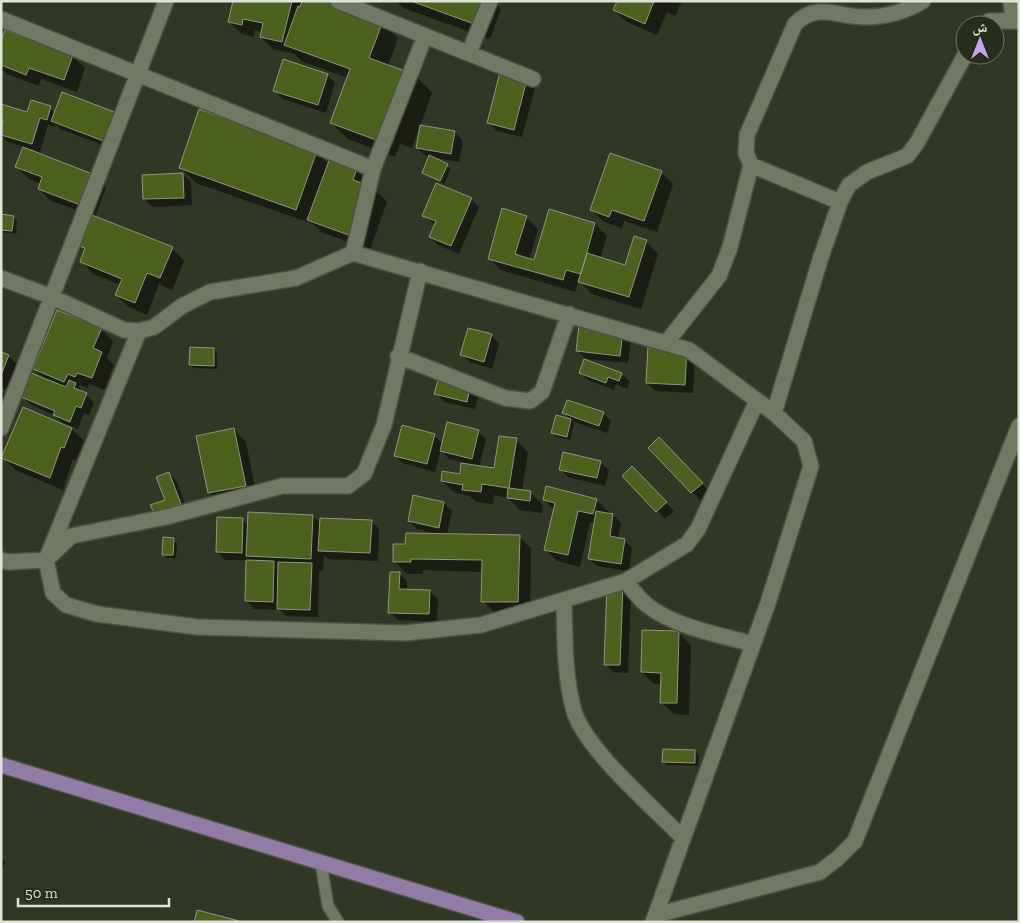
<svg xmlns="http://www.w3.org/2000/svg" width="1020" height="923" font-family="'Zilla Slab','Noto Naskh Arabic',serif">
<rect width="100%" height="100%" fill="#303725"/>
<path fill="#0007" d="M234,1H325L382,22L398,38L388,66L416,76L432,93L412,148L400,144L395,157L348,139L331,123L348,78L301,61L295,54L273,49L261,37L262,32L255,30L254,37L242,34L229,22Z
M397,1H493L501,9L490,39L403,8Z
M618,1H682L675,16L667,12L657,35L627,22L614,10Z
M6,32L73,56L85,68L77,92L41,79L39,86L7,74L1,69V44Z
M327,75L335,83L326,113L283,99L275,91Z
M527,80L535,88L522,137L497,131L489,123Z
M62,94L114,149L60,129L56,124L55,127L48,125L40,152L8,142L1,135V105L28,113L50,108L55,113Z
M455,132L463,141L459,162L431,157L451,169L444,184L423,172L430,157L426,156L417,148Z
M317,152L329,165L356,169L387,202L370,250L321,232L313,224L196,183L180,167Z
M17,167L94,176L106,188L95,217L172,248L184,261L172,290L159,284L147,315L129,307L116,295L121,285L93,274L81,261L86,250L81,246L93,216L51,201L39,189L41,184L29,179Z
M661,172L673,184L657,232L624,221L622,228L604,222L591,210Z
M183,174L191,182L192,205L153,207L144,199Z
M471,199L479,207L459,254L438,245L430,237L435,225L423,215Z
M1,216L14,217L17,221L16,234L1,232Z
M526,217L538,229L529,260L535,261L595,224L607,236L600,259L626,267L646,241L658,254L641,309L592,294L579,281L575,292L501,270L489,258Z
M101,329L113,341L107,358L114,365L104,390L89,384L88,388L80,385L79,387L94,403L89,415L84,413L78,429L68,425L84,441L76,460L73,459L63,490L15,470L3,457L66,426L54,415L31,405L23,397L46,380L34,369Z
M623,331L631,339L628,363L586,359L578,351Z
M491,335L499,344L492,369L470,362L462,354Z
M686,348L695,356L693,393L655,391L647,383Z
M214,349L217,353V369L194,368L190,365Z
M1,353L8,356L17,364L6,390L1,388Z
M580,372L621,374L630,382L627,389L616,384L614,390L588,380Z
M439,378L479,394L475,409L444,402L436,393Z
M1,391L6,395L1,413Z
M564,413H603L611,421L607,433L572,421Z
M571,420L574,424L570,440L556,437L553,433Z
M234,429L246,442L257,498L221,505L209,493Z
M478,431L486,439L479,467L495,469L516,440L528,452L522,491L530,492L543,505L542,513L520,510L508,498L494,495L493,504L476,502L470,496L455,493L442,481L461,475L471,464L449,459L441,450L435,472L403,463L395,455L434,435L443,444Z
M667,447L710,492L700,500L650,448Z
M600,462L609,470L605,486L568,477L560,469Z
M632,468L674,511L665,519L624,476Z
M169,473L177,482L188,512L155,513L166,501Z
M544,499L596,500L609,512L608,514L613,515L621,523L618,539L624,540L632,548L629,571L597,566L589,558L595,523L590,522L580,567L557,561L545,549L554,510Z
M444,503L452,511L447,535L519,536L531,548L530,614L495,613L483,601V572L423,570V574H407L394,561L407,545L440,535L417,529L409,521Z
M313,516L321,524L371,521L379,529L378,561L328,559L324,555L323,571H319L318,617L286,616L280,610L254,609L246,601L248,560H225L217,551L243,520L248,525Z
M173,540L177,543L176,558H167L164,554Z
M399,573L407,581V590L430,591L438,599L437,622L398,620L390,612Z
M623,585L631,593L628,673L613,672L605,664Z
M679,633L691,645L689,715L674,714L661,702L662,684H654L642,672Z
M695,751L699,755L698,766L667,765L663,762Z
M1,858L5,861L1,875Z"/>
<path fill="#4d611e" stroke="#8d957f" d="M233,1H292L282,42L260,37L263,23L243,19L242,25L228,22Z
M302,1H328L383,21L369,58L416,75L379,141L330,123L350,69L284,45L298,6L300,7Z
M411,1H482L474,24Z
M617,1H654L645,24L613,10Z
M5,30L73,55L64,80L29,68L26,75L1,65V40Z
M283,59L328,74L318,105L273,91Z
M500,72L527,79L514,130L487,123Z
M62,92L117,113L106,142L51,121Z
M31,100L51,106L47,120L40,118L32,144L1,135L3,120H1V104L27,112Z
M199,109L317,151L296,210L179,168Z
M420,125L455,131L451,154L416,148Z
M23,147L95,175L83,206L38,189L42,177L15,167Z
M610,153L662,171L644,221L612,210L609,217L590,210Z
M429,155L448,164L440,181L422,173Z
M330,158L357,168L353,180L376,188L357,238L307,220Z
M183,173L184,198L143,199L142,175Z
M436,183L472,198L451,246L429,237L436,221L422,216Z
M502,208L527,216L515,254L534,260L549,209L595,223L581,274L566,270L563,280L488,259Z
M1,214L14,216L12,231L1,230Z
M92,215L173,247L160,278L147,273L135,303L115,295L122,279L80,262L85,248L79,246Z
M634,236L647,240L629,297L578,282L587,253L625,265Z
M57,310L102,328L93,348L102,352L92,378L77,373L75,377L68,374L64,382L33,369Z
M579,325L623,330L620,356L576,351Z
M468,328L492,334L484,362L460,355Z
M648,345L687,347L685,385L646,383Z
M190,347L214,348V366L189,365Z
M1,352L9,355L1,375Z
M584,359L622,373L619,381L608,377L606,383L579,373Z
M31,373L66,387L69,380L76,383L74,388L87,393L81,408L76,406L70,422L53,415L55,411L21,397Z
M439,377L471,384L467,402L434,394Z
M567,400L604,412L599,426L562,413Z
M23,407L72,428L64,448L61,447L50,478L1,458Z
M556,415L571,419L567,437L551,433Z
M447,422L479,430L472,459L440,451Z
M402,425L435,434L427,464L394,456Z
M234,428L246,486L208,493L196,436Z
M499,436L517,438L509,488L531,491L530,501L507,498L508,488L482,484L481,492L462,490L463,485L441,481L442,471L460,474L461,463L494,468Z
M659,437L703,483L691,493L648,448Z
M563,452L601,461L597,478L559,470Z
M632,466L667,502L656,512L622,476Z
M169,472L181,504L154,513L150,505L165,500L156,477Z
M546,486L597,499L593,514L578,511L568,555L544,550L555,503L543,500Z
M413,495L444,502L439,528L408,521Z
M596,511L613,514L610,536L625,539L621,564L588,559Z
M248,512L313,515L311,559L246,556Z
M217,517L243,518L242,553L216,552Z
M320,518L372,520L370,553L318,551Z
M406,533L520,535L518,602H481L482,560L411,559V562H393V544H405Z
M163,537L174,538L173,555H162Z
M246,560L274,561L273,602L245,601Z
M278,562L312,563L310,610L277,609Z
M390,572H400L399,589L430,590L429,614L388,613Z
M607,583L623,584L620,665H604Z
M642,630L679,631L677,703H660L661,673L641,672Z
M663,749L695,750V763L662,762Z
M197,910L243,922H194Z"/>
<g fill="none" stroke-linecap="round" stroke-linejoin="round">
<g stroke="#4c5142" stroke-width="14">
<path id="service" d="M321,863L328,906L338,922"/>
</g>
<g stroke="#4c5142" stroke-width="18">
<path id="minor" d="M338,1L533,79
M1011,1L1013,20
M1,19L373,169
M985,25L989,21H1019
M425,36L373,169L353,253L689,350L774,413L804,441L811,466L768,603L653,922
M469,53L490,1
M840,202L751,165L746,153L747,135L795,24C816,2 838,17 864,17C887,17 904,12 923,1
M1,278L52,297L124,330L139,331L154,327L182,306L210,292L296,278L353,253
M139,331L46,560L53,593L66,605L97,614L197,627L405,633L481,625L626,581L687,544L698,529L757,401
M666,343L719,276L730,247L751,165
M398,356L505,398L530,401L542,392L569,314
M774,413L820,260L840,202L849,185L867,172L907,156L917,143L965,55
M1,428L166,1
M1,560L8,562L46,560L71,536L166,517L282,486H348L364,474L384,425L420,271
M626,581C632,589 639,599 647,605C674,627 720,635 753,644
M564,601C565,638 564,675 574,711C585,749 654,808 683,838
M656,915L820,872L838,858L855,841L1019,426"/>
</g>
<g stroke="#4c5142" stroke-width="18">
<path id="primary" d="M1,765L517,922"/>
</g>
<use href="#service" stroke="#717964" stroke-width="11"/>
<use href="#minor" stroke="#717964" stroke-width="15"/>
<use href="#primary" stroke="#937ba8" stroke-width="15"/>
</g>
<rect width="1020" height="923" fill="none" stroke="#dfe3d8" stroke-width="5"/>
<g transform="translate(980 40)"><circle r="24" fill="#262d1b" stroke="#707667"/>
<path d="M0-4L9 19L0 12L-9 19Z" fill="#c9a5ee"/>
<text y="-8" font-size="14" font-weight="bold" text-anchor="middle" fill="#dfe3d8">ش</text>
</g>
<path d="M18 898v8h151v-8" fill="none" stroke="#dfe3d8" stroke-width="2.5"/>
<text x="25" y="898" font-size="15" fill="#dfe3d8" stroke="#262d1b" stroke-width="4" paint-order="stroke">50 m</text>
</svg>
